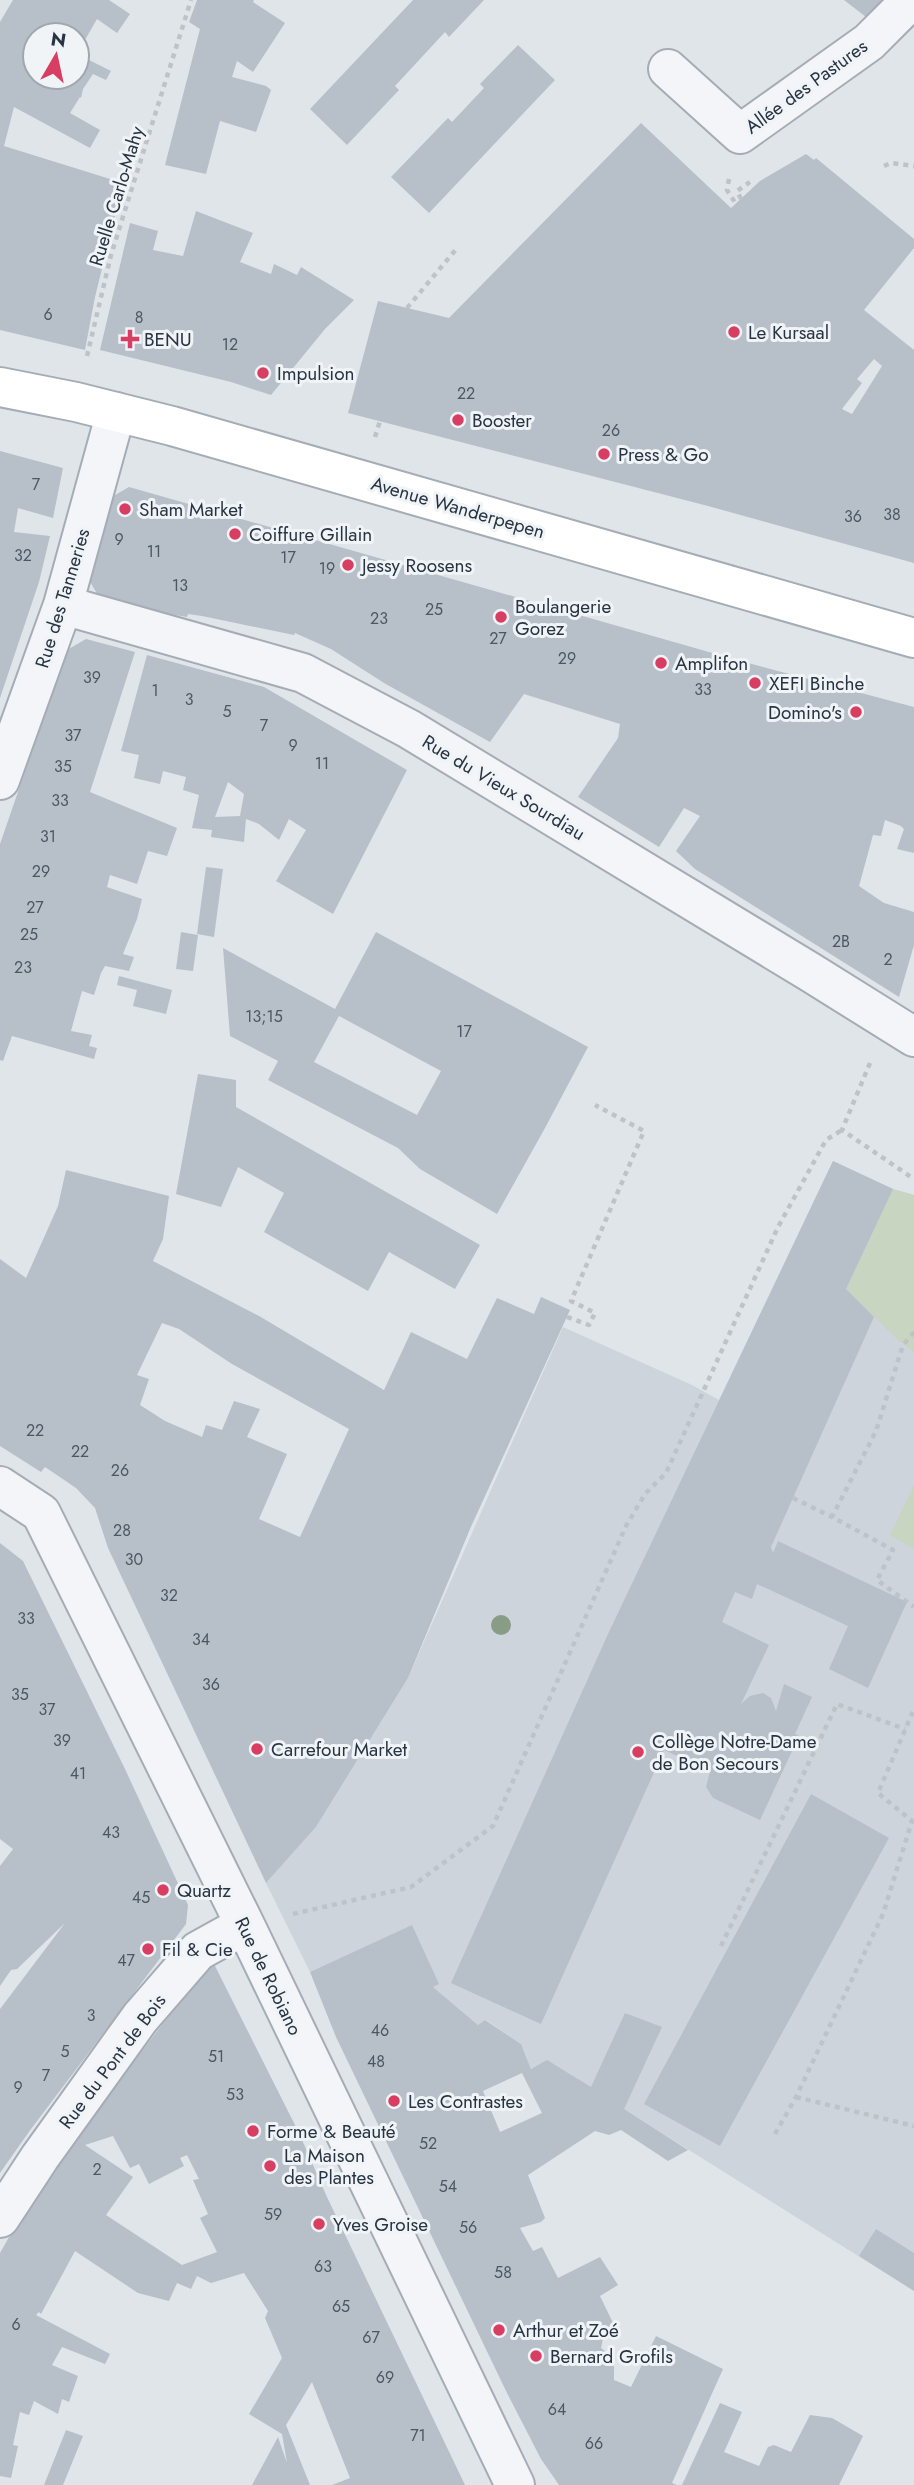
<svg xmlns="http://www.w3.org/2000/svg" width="914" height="2485" font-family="Jost,sans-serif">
<rect width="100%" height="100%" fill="#e0e5ea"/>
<path fill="#ced4dc" d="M833,1161L893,1189L914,1195V2291L547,2061L531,2069L521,2044L486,2020L478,2025L433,1987L412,1926L310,1972L266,1883L316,1827L408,1678L563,1327L692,1385L719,1400Z"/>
<path fill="#c8d5c1" d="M893,1189L914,1195V1352L898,1340L846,1289Z
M914,1485V1549L890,1535Z"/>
<path fill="#b7bfc8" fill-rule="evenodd" d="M13,0H109L130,14L117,33L97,19L77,54V35H35V77H77V54L111,71L106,80L93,74L83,89L81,98L80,97L70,113L100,130L90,148L14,107L4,146L123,183L95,297L85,350L0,330V22Z
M197,0H254L253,2L285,23L253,72L237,61L232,77L266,86L271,90L256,132L220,121L206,174L165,165L200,29L189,22Z
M413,0H484L449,37L445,32L395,86L399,90L347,145L310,109Z
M844,0H891L870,20Z
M518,45L555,80L429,213L391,177L448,118L452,122L484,88L480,84Z
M641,123L731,208L760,181L806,154L814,160L816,158L914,239V248L864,310L914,350V563L708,506L348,413L378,301L449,318ZM874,359L882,366L852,414L842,409L862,383L857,379Z
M196,211L253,233L240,262L271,274L274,264L297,275L301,267L354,300L325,329L271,395L231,382L100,350L130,223L158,231L153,250L183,256Z
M0,451L63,468L53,518L18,508L14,532L50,536L39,582L0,698Z
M129,487L737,660L914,707V853L897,849L904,829L901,826L885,820L881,836L873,835L859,886L884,903L914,912V945L899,997L695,869L676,851L700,816L684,808L659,847L578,797L618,738L620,724L524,694L490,742L384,683L331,649L295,633L294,635L202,616L188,614L187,617L123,606L124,601L99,597L89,580L110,498Z
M86,639L135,652L90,792L177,828L167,856L148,851L137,884L110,875L107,887L142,899L137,919L123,954L134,957L129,971L105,966L101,973L94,995L82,991L71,1031L92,1035L89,1046L97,1048L94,1059L12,1036L3,1061L0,1060V844L67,650Z
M147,655L264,687L407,770L333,914L276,881L306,830L289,819L279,840L259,824L246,819L244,842L211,837L212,830L192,828L199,795L183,790L186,777L163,771L160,784L134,778L139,755L121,751ZM228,782L244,794L240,816L215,817Z
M206,867L223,869L214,937L197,934Z
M181,932L198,935L193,971L176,969Z
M376,932L588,1047L545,1128L497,1214L420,1169L398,1148L268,1080L278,1061L230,1036L223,948L335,1009ZM339,1016L441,1071L417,1115L314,1062Z
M119,976L172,990L166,1014L133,1006L137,990L117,985Z
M198,1074L236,1080V1107L480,1245L455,1289L389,1252L368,1291L264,1232L284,1193L238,1167L221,1207L176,1194Z
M833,1161L893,1189L846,1289L874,1317L771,1547L773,1553L778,1541L907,1602L868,1688L829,1669L848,1626L757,1584L752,1599L735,1592L722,1622L769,1645L741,1704L750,1696L763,1693L771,1698L776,1711L784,1684L812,1697L795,1734L799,1736L760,1820L713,1798L706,1787L710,1771L664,1750L541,2024L451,1983L608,1634Z
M66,1170L169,1196L163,1239L153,1261L259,1316L384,1390L411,1332L467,1359L497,1298L534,1314L541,1297L570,1310L470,1529L408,1678L316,1827L266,1883L108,1548L95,1508L76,1488L45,1467L41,1472L0,1446V1259L26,1278L58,1206ZM162,1323L179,1329L232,1364L349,1429L300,1537L259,1519L287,1454L247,1437L260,1409L234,1401L222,1430L206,1425L202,1437L165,1421L140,1405L149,1379L137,1375Z
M0,1543L23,1561L125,1769L188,1905L186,1924L31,2129L0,2173V2009L65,1923L17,1969L11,1970L0,1986V1866L13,1849L0,1839Z
M811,1794L889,1838L720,2146L644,2104Z
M412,1925L439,1984L433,1987L478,2025L485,2020L521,2044L531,2069L547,2060L591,2087L625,2013L662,2027L624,2109L688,2150L668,2161L621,2130L609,2135L595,2131L528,2175L545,2218L541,2222L520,2228L533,2251L542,2247L558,2278L600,2257L618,2285L600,2296L615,2327L604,2334L601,2348L610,2355L614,2362V2380L631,2387L656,2336L723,2369L672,2483L677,2485H559L541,2459L507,2393L336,2037L310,1972ZM522,2073L542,2113L500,2132L483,2091Z
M213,1962L299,2133L327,2197L465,2485H332L350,2478L312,2382L286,2425L310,2485H252L278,2437L287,2463L282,2434L249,2414L282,2358L265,2318L268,2311L244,2273L211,2283L197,2276L191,2289L177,2283L169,2301L138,2293L75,2251L41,2314L39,2312L36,2315L110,2354L105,2364L62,2347L52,2365L78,2376L69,2402L62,2399L58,2414L34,2401L29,2415L20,2412L13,2445L18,2446L11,2478L0,2476V2253L21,2216L74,2140L161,2026ZM113,2136L130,2168L139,2164L149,2184L184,2166L180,2158L187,2155L199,2179L193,2180L208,2214L200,2218L217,2252L182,2265L106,2215L133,2177L85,2145Z
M876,2229L914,2253V2291L859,2256Z
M720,2403L742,2412L724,2452L759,2466L768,2447L774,2445L791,2452L810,2415L832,2418L863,2436L839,2485H682Z
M66,2430L83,2436L63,2485H44Z"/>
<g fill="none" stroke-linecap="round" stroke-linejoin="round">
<g stroke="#a5acb5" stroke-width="42">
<path id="street" d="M668,69L740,134L869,42L911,0
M63,605L303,673L409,729L810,972L914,1037
M0,780L63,605L116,412
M0,1486L41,1513L245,1925L515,2485
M0,2218L40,2157L140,2018L198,1951L245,1925"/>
</g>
<g stroke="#a5acb5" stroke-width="42">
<path id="secondary" d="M0,387L76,402L172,426L914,638"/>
</g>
<path stroke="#bec3c9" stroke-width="4.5" stroke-dasharray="5 5" stroke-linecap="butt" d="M884,166L891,163L914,166
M729,179L727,190L736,204
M741,199L737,191L750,182
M407,308L458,247
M87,356L111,255L191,0
M375,437L380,421
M870,1063L842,1130L914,1179
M567,1317L589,1325L595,1313L571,1301L644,1131L595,1105
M914,1332L903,1345L876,1431L832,1517L893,1550L877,1580L914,1607
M793,1498L832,1517
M293,1914L411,1887L493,1826L626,1526L645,1494L666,1473L778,1227L826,1140L842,1130
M721,1946L837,1704L905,1729
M796,2097L914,2126
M775,2134L796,2097L883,1914L912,1821L878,1793L914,1709"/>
<use href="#street" stroke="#f3f5f8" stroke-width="38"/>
<use href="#secondary" stroke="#fff" stroke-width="38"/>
</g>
<circle fill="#889c86" cx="501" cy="1625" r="10"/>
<g fill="#d83d62" stroke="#f0f4f7" stroke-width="2.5">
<circle cx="734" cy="332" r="7"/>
<path d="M126.5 328.5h7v7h7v7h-7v7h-7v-7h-7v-7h7z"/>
<circle cx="263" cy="373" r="7"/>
<circle cx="458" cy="420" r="7"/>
<circle cx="604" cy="454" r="7"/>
<circle cx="125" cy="509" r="7"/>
<circle cx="235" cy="534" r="7"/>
<circle cx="348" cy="565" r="7"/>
<circle cx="501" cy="617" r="7"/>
<circle cx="661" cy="663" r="7"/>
<circle cx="755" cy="683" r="7"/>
<circle cx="856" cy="712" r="7"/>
<circle cx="257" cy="1749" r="7"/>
<circle cx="638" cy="1752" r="7"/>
<circle cx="163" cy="1890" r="7"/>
<circle cx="148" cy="1949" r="7"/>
<circle cx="394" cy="2101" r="7"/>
<circle cx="253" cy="2131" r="7"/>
<circle cx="270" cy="2166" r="7"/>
<circle cx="319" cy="2224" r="7"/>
<circle cx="499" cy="2330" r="7"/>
<circle cx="536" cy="2356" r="7"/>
</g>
<g text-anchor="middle" stroke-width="6" stroke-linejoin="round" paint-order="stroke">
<g font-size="16" fill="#4c5764">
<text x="48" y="320">6</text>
<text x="139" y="323">8</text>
<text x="230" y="350">12</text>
<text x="466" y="399">22</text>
<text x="611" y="436">26</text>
<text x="36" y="490">7</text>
<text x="892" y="520">38</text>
<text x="853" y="522">36</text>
<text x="119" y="545">9</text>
<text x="154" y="557">11</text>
<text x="23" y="561">32</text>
<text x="288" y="563">17</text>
<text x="327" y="574">19</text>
<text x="180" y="591">13</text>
<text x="434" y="615">25</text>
<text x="379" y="624">23</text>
<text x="498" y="644">27</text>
<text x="567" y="664">29</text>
<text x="92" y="683">39</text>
<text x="703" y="695">33</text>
<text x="155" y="696">1</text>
<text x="189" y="705">3</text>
<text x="227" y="717">5</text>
<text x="264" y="731">7</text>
<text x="73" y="741">37</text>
<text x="293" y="751">9</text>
<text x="322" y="769">11</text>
<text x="63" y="772">35</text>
<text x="60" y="806">33</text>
<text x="48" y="842">31</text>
<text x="41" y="877">29</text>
<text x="35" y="913">27</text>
<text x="29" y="940">25</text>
<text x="841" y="947">2B</text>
<text x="888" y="965">2</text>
<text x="23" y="973">23</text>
<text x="264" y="1022">13;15</text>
<text x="464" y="1037">17</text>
<text x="35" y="1436">22</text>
<text x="80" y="1457">22</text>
<text x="120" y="1476">26</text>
<text x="122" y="1536">28</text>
<text x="134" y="1565">30</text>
<text x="169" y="1601">32</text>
<text x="26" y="1624">33</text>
<text x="201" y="1645">34</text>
<text x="211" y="1690">36</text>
<text x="20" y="1700">35</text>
<text x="47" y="1715">37</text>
<text x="62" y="1746">39</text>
<text x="78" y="1779">41</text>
<text x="111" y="1838">43</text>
<text x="141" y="1903">45</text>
<text x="126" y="1966">47</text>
<text x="91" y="2021">3</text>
<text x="380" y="2036">46</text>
<text x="65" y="2057">5</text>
<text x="216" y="2062">51</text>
<text x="376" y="2067">48</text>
<text x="46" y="2081">7</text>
<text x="18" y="2093">9</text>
<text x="235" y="2100">53</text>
<text x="428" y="2149">52</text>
<text x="97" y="2175">2</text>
<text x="448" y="2192">54</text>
<text x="273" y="2220">59</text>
<text x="468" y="2233">56</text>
<text x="323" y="2272">63</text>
<text x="503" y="2278">58</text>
<text x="341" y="2312">65</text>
<text x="16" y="2330">6</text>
<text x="371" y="2343">67</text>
<text x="385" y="2383">69</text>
<text x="557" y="2415">64</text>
<text x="418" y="2441">71</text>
<text x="594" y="2449">66</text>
</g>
<g font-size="19" fill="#283443" stroke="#f0f4f7">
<text transform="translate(806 86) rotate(-36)" y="7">Allée des Pastures</text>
<text transform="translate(116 196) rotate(-73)" y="7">Ruelle Carlo-Mahy</text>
<text transform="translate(458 507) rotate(16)" y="7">Avenue Wanderpepen</text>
<text transform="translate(62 598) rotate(-73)" y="7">Rue des Tanneries</text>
<text transform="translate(504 787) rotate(31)" y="7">Rue du Vieux Sourdiau</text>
<text transform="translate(269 1976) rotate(64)" y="7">Rue de Robiano</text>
<text transform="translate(112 2061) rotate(-53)" y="7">Rue du Pont de Bois</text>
</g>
<g font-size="19" fill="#283443" stroke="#f0f4f7" text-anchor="start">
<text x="748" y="339">Le Kursaal</text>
<text x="144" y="346">BENU</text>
<text x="277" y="380">Impulsion</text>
<text x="472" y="427">Booster</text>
<text x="618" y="461">Press &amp; Go</text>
<text x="139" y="516">Sham Market</text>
<text x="249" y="541">Coiffure Gillain</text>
<text x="362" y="572">Jessy Roosens</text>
<text x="515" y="613">Boulangerie<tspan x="515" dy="22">Gorez</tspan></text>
<text x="675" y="670">Amplifon</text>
<text x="769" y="690">XEFI Binche</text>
<text x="842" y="719" text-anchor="end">Domino's</text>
<text x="652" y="1748">Collège Notre-Dame<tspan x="652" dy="22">de Bon Secours</tspan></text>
<text x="271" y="1756">Carrefour Market</text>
<text x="177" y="1897">Quartz</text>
<text x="162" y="1956">Fil &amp; Cie</text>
<text x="408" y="2108">Les Contrastes</text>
<text x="267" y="2138">Forme &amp; Beauté</text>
<text x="284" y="2162">La Maison<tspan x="284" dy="22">des Plantes</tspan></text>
<text x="333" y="2231">Yves Groise</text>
<text x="513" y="2337">Arthur et Zoé</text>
<text x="550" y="2363">Bernard Grofils</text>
</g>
</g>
<g transform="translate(56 56) rotate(9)"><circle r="33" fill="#f0f4f7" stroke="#a0a7af" stroke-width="2"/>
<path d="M0-5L12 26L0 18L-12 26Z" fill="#d83d62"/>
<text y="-10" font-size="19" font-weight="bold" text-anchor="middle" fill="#283443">N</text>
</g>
</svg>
